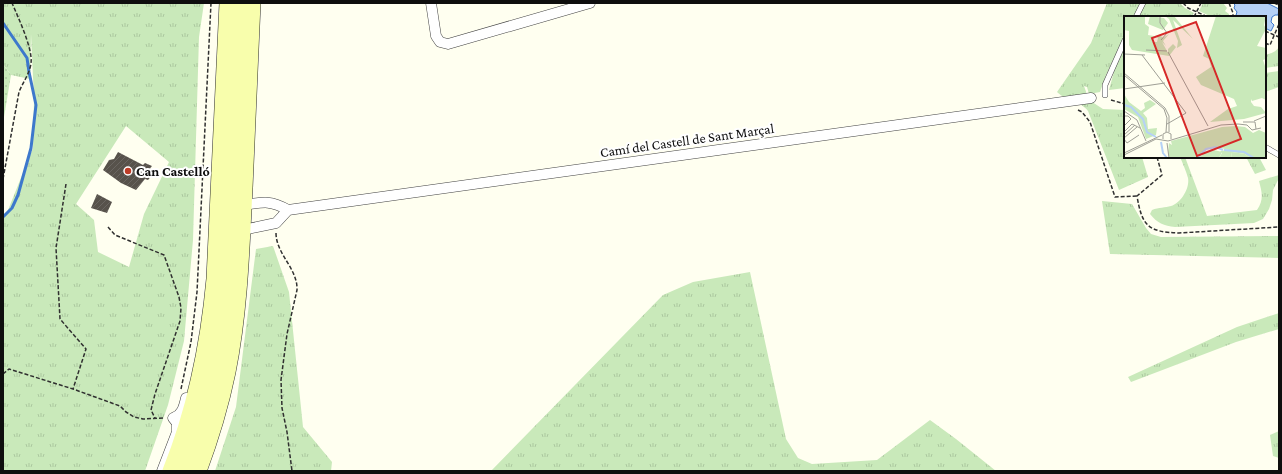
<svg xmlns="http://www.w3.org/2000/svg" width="1282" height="474" font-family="'Crimson Pro',serif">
<defs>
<pattern id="grass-tufts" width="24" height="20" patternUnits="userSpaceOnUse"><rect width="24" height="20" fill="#c9e9ba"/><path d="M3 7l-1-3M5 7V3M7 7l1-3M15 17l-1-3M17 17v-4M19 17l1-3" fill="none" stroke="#abc79f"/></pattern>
<pattern id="garden-dots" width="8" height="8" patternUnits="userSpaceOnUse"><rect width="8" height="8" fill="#c9e9ba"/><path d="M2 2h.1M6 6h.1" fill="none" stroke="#abc79f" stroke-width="1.8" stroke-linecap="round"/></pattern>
<pattern id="building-hatch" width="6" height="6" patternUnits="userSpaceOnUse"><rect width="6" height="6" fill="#57524b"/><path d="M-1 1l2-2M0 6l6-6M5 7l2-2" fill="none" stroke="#6a6661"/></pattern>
</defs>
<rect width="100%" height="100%" fill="#fffff0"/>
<path fill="url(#grass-tufts)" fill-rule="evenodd" d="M3,3H204L199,37L193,240L184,341L168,405L145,471H3V220L6,215L33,148L34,99L31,34L30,79L11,75L3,64ZM126,126L169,162L144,214L129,267L98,252L94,220L76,204Z
M1107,3H1140L1134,17H1125V35L1106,75L1100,92L1089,94L1087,87L1084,86L1089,100L1103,109L1125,110V157H1142L1148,177L1119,190L1088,111C1080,100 1066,101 1057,92L1091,43Z
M1145,3H1180L1185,8L1194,13L1191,17H1138Z
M1203,3H1223L1227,8L1225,11L1229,14V17H1212L1199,11Z
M1125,46V88L1109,90L1115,68Z
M1279,47V66L1265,68V55C1270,54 1276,52 1279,47Z
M1279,71V87L1265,92V73Z
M1180,157H1185L1207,216L1257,210C1264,199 1262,193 1259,181L1279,175V178L1273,190L1272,200L1269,209L1263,219L1254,223L1175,227C1164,226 1157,223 1150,214L1152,210C1159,207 1165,208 1171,206C1181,203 1190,188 1188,178C1186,171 1183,164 1180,157Z
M1246,157H1259L1266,170L1255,174Z
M1102,201L1132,204L1146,228L1151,234L1161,237L1279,236V258L1110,254Z
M273,246L289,292L303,427L332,462L331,471H215L236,407L256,249Z
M750,272L786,439L798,458L812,464L877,460L930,420L956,439L996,471H491L663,295L693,282Z
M1279,313V329L1236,342L1131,382L1128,377L1237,327Z
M1279,431V458L1273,456L1270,435Z"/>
<path fill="url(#garden-dots)" d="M3,64L11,75L3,123Z"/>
<path fill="#b5d1f6" stroke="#3d78cc" d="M1233,3H1267L1279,9L1278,15H1275L1272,17L1271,22L1274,25L1271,31L1265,28V17H1240L1236,15L1237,12L1234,8L1235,5Z"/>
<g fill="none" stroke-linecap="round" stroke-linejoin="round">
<path stroke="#3d78cc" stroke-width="3" d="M3,23L27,58L29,72L36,105L31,148L18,195L12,208L3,217"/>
</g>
<path fill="url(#building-hatch)" d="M118,152L143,165L145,163L152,166L149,170L154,173L148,180L145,179L136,190L121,183L103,170L109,160L114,159Z
M97,194L112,202L107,213L91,208Z"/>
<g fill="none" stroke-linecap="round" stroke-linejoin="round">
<g stroke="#414141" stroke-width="6">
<path id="lane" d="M1136,17L1143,3
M1105,95V85L1125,40
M1265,147L1279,155"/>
</g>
<g stroke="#414141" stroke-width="11">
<path id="street" d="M431,3L436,36L440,42L448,44L590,3
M244,205C263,202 271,200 288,210L1091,98
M243,230L276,223L288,210
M162,471L177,432V423L173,418C182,415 184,407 186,398"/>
</g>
<g stroke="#303030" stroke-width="16">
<path id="secondary" d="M170,471C195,409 208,345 214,279L227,3
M185,471C209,412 221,349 226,286L240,3
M199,471C211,439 221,406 228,372C240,312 242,249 245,188C248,126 250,65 253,3"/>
</g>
<path stroke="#303030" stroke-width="1.5" stroke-dasharray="4 2" stroke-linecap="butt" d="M1183,3L1188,8L1208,17
M1229,3L1233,13V17
M1274,3L1279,5
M1194,17L1201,3
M1265,31L1279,37
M1265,43L1270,45L1279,24
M1111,100L1125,104
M1078,110L1082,112L1090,122L1115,197L1137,196
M1157,157L1162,175L1137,196C1142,226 1148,232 1179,233L1279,227
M3,179L19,92C23,82 30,73 31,63C33,49 18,17 12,3
M66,184L56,248L60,319L86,349L73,389
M108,227L115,235L164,255L179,297L181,308L180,321L155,394L151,410L155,418
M276,233C276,254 298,269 297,290L287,334L281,380L282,408L287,432L292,471
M3,374L9,369L73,389L120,406L126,412L134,417L143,419L163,418
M181,389L191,342L197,292L211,3"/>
<use href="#lane" stroke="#fff" stroke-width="5"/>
<use href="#street" stroke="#fff" stroke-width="10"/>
<use href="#secondary" stroke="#f8feac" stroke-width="15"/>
</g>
<circle fill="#be3c27" stroke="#fff" stroke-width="1.5" cx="128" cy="171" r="4"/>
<g text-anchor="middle" stroke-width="4" stroke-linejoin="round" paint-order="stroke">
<g font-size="14" fill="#0e0e0e" stroke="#fff">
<text transform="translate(687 140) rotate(-8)" y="5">Camí del Castell de Sant Marçal</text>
</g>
<g font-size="14" font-weight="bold" fill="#0e0e0e" stroke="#fff" text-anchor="start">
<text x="136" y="176">Can Castelló</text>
</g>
</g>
<g transform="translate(1124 16)">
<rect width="142" height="142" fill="#fffff0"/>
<path d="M0,0H21V8L25,11L24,19L30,20L28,26H33L34,22L31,20L36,19L39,22L45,18L39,25L42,30L38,26L43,35L44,37V33L49,28L52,31L45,40L8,34L5,29V15L0,14ZM26,0L40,2L44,7L39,14L24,8ZM41,0H50L69,23L49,4L58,29L53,32L54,25L45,3ZM92,0H142L140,9L142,13L133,30L142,32V43L139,44L142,53V84L138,82L128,85L127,83V86L130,90L137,91L142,97L120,103L86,106L104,93L113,90L110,83L77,69L72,61L87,51L85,43L79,40ZM0,78L5,86L17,95L21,92L20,87L26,84L32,88L19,97L23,102L24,113L33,112L32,119L22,123L14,101L0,93ZM112,110L121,111L129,117L135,114L142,117V142H126L121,138L108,136L107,142H95L98,137L96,135L105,134L93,131L80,134L76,142H46L44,138L45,127L48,129L47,125L98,111Z" fill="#c9e9ba"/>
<path d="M90,134L98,136L95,142H76L80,136ZM108,136L121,138L126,142H107Z" fill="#c9e9ba"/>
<path fill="none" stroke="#b5d1f6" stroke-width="2" d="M0,89L7,91L19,103L23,116L32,121M37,126L39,137L43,142M100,134L120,136L130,142M73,142L82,133L92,131L99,134"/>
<path fill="none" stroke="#9f9f96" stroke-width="1" d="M36,0V7L43,17L37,24M22,34L43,35M44,36L84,110M0,38L21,39M18,39L62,97L43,108M0,57L41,92L45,100V116M0,59L40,93L43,102L42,116M0,73L41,67M0,95L13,104L22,125M0,100H4L7,103L0,110M130,105L142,100M119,106H131L132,113M0,116L8,108L16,112M0,119L11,109M0,122L13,111M0,123L3,127L15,119M39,123V118L43,116L47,118V123M43,127L45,142M0,137L38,119M0,139L32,123L44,125L97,109L114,108L123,109L128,114L137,112"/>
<path fill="#d62828" fill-opacity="0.15" stroke="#d62828" stroke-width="2" d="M72,6L117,123L73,140L28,22Z"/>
<rect width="142" height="142" fill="none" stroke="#0e0e0e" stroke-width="2"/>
</g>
<rect width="1282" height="474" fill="none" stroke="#0e0e0e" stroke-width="8"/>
</svg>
